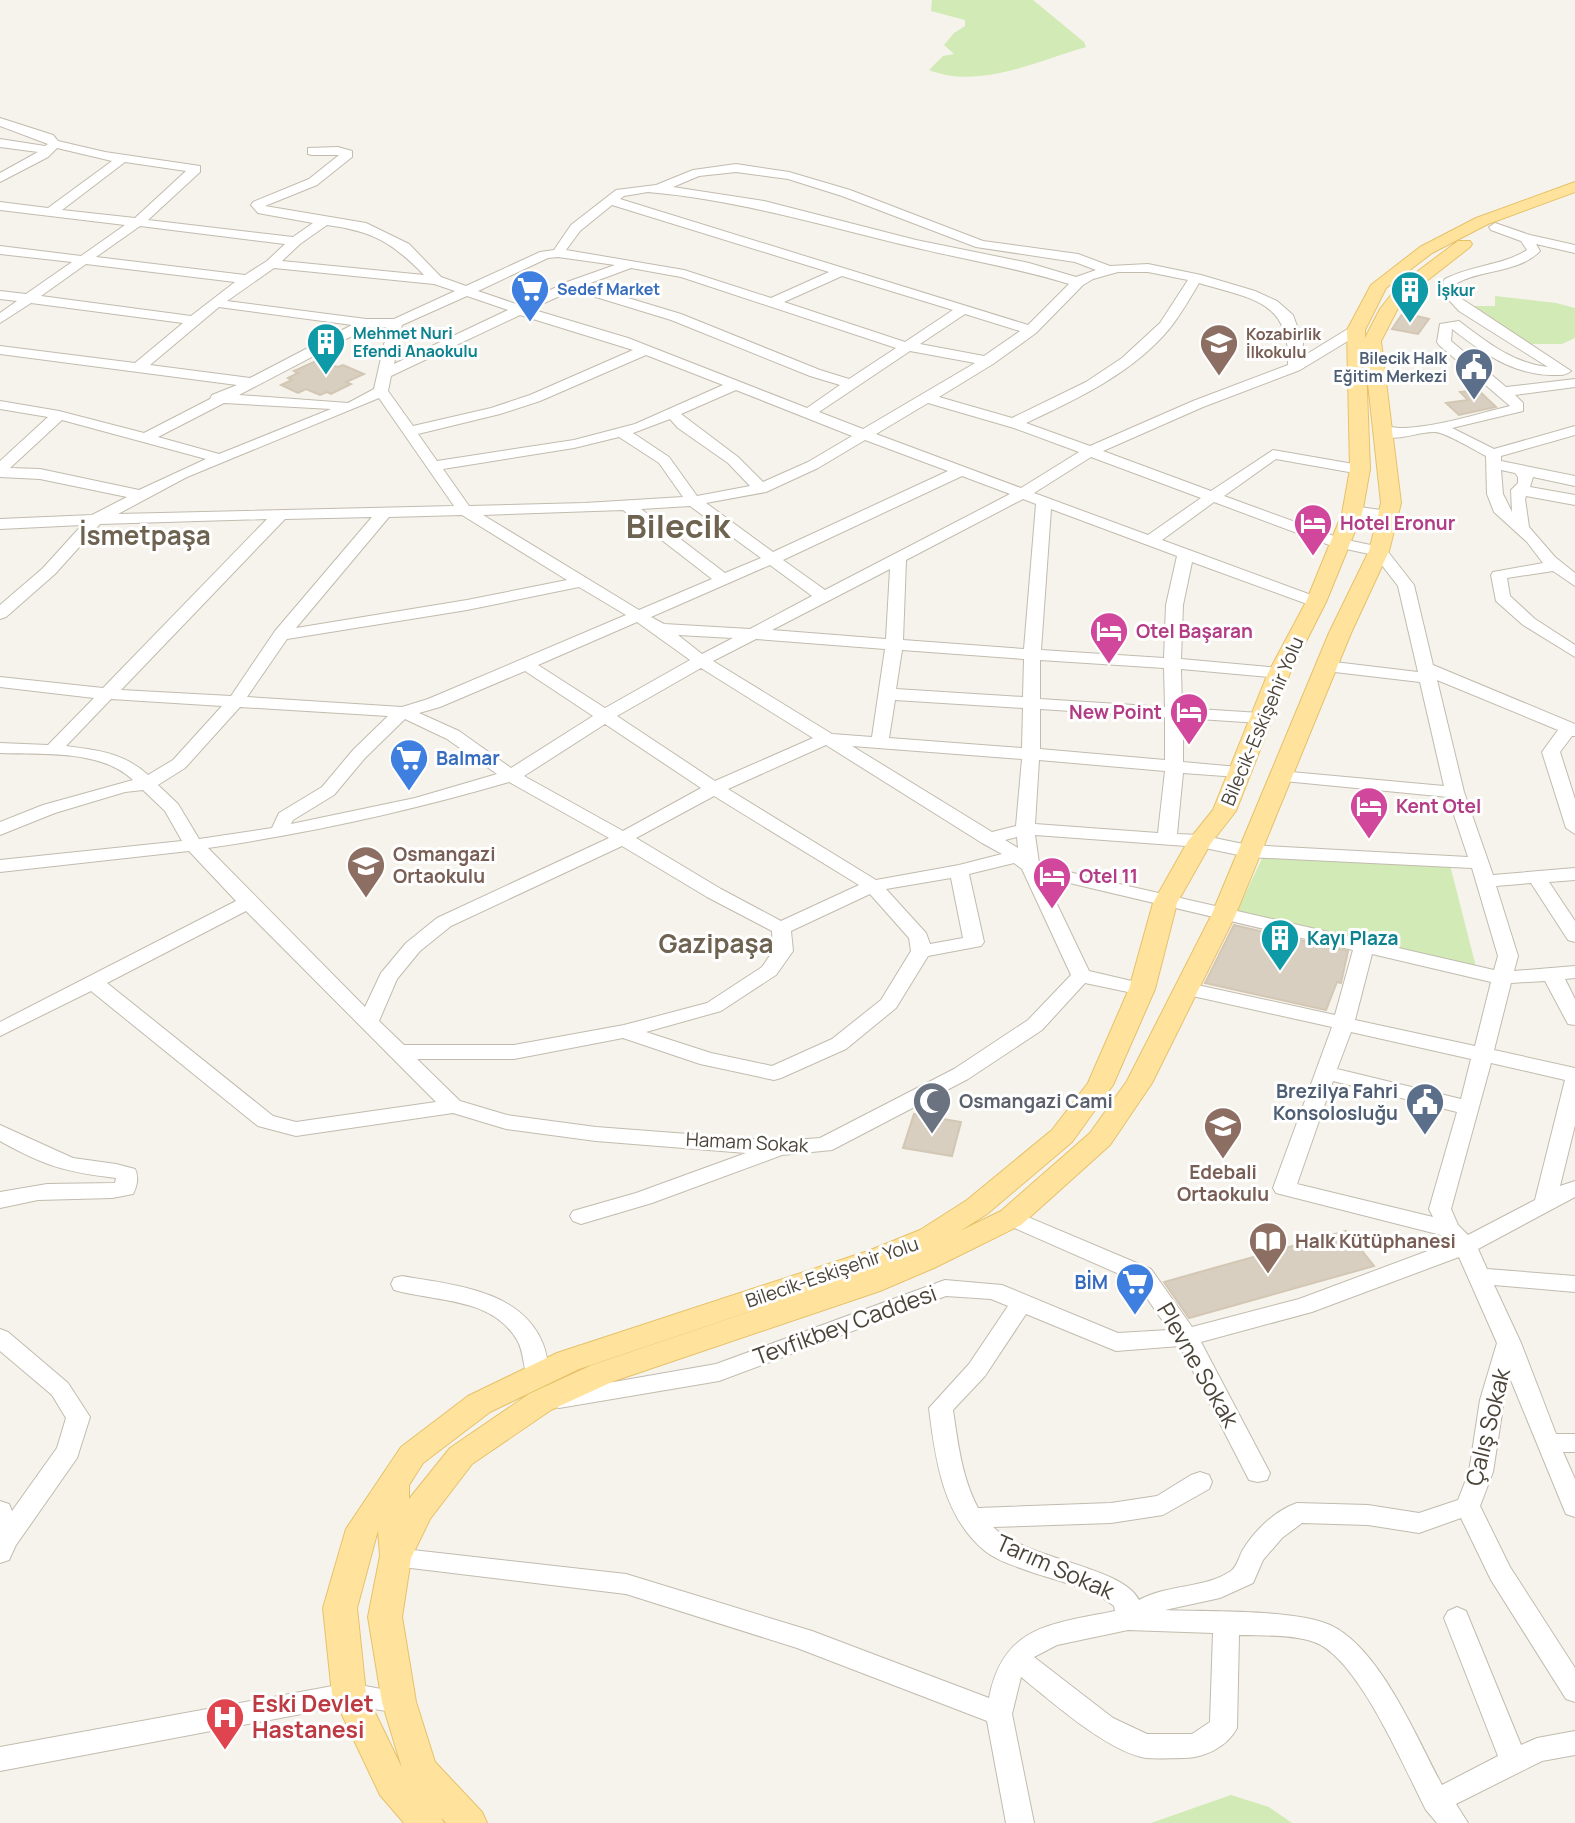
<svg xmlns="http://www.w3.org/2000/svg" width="1575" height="1823" font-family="Manrope,sans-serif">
<rect width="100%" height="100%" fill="#f6f3ec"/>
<path fill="#d2eab5" d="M932,0H1033L1084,42L1086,47C1037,61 979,90 929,70L943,56L954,54L944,45L954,33L965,26V20L931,11Z
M1495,296L1556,303L1575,308V338L1562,344H1524L1474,306H1495Z
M1263,856L1450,865L1476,967L1235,916Z
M1231,1795L1269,1807L1292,1823H1151Z"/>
<path fill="#d8cfc1" stroke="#d3c7b4" stroke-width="2" d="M1403,313L1429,319L1418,334L1392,329Z
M316,361L338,367L343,365L364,374L346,382L351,384L331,394L327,392L320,395L306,389L298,393L281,385L292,380L288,378L298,373L294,371Z
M1478,390L1496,407L1459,415L1446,403L1468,400L1460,392Z
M1234,925L1348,951L1341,983L1337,982L1326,1010L1205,983Z
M914,1114L961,1122L952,1156L903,1148Z
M1346,1231L1374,1266L1189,1318L1164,1282Z"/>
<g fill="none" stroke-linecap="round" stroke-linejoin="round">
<g stroke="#c2bbae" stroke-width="2">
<path id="minor" d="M0,118L53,135L58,141L105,152L200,166V172L148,220L293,237L313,223L258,213L251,205L253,202L309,179L339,155H312L308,154V148L338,147L352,151V157L317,185L265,206L366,223L409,244L441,277L466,286L540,252L554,250L571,225L616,190L656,185L693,170L736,164L789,172L850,190L983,241L1078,254L1110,266L1148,264L1201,275L1255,291L1277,301L1293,315L1303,343L1302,357L1351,327H1361V333L1300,370L1203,407L1103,451L1211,491L1273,450L1365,466L1368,469L1360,474L1276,459L1224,496L1342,539L1385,548L1414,585L1433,665L1575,724V736H1572L1560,752L1575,799V834L1566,828L1542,752L1558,730L1437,680L1464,792L1493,875L1575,868V880L1549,882L1575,921V942L1568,940L1531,883L1496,886L1518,956L1514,971L1575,966V978L1565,979L1575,999V1025L1568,1024L1545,981L1511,983L1494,1050L1575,1068V1125L1560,1186L1575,1181V1197L1478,1249L1487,1269L1575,1276V1292L1494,1285L1521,1343L1556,1434H1575V1452H1563L1575,1479V1517L1566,1514L1563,1507L1510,1378L1504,1400L1493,1472L1480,1506L1510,1567L1575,1668V1702L1566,1699L1491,1580L1461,1518L1419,1533L1368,1525L1302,1523L1282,1538L1263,1560L1253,1583L1220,1598L1165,1610C1207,1612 1294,1609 1330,1625C1380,1648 1416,1737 1442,1785L1498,1756L1444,1618L1448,1611L1457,1607L1466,1611L1521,1745L1537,1738L1575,1731V1755L1542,1761L1456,1804L1468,1823H1437L1426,1810C1404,1768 1358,1657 1314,1642C1290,1634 1263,1636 1239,1635L1237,1728C1227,1747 1204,1758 1184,1758C1171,1758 1158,1759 1146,1758C1108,1752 1051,1701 1021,1677L1012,1714L1034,1823H1006L987,1721L797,1648L626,1594L386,1565L382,1558L386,1551L395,1548L626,1574L812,1631L989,1698C1003,1625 1052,1624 1115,1611L1114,1606C1091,1588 1062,1582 1034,1573C1018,1567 999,1562 985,1551C943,1517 935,1458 929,1408L969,1364L1008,1306L991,1299L946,1296L719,1381L559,1408L551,1405L547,1399L551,1393L716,1364L945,1280L1002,1285L1118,1333L1169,1330L1135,1281L1003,1223L1000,1218L1003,1213L1011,1210L1151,1269L1192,1327L1299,1299L1449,1243L1441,1235L1276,1193L1273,1188L1332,1027L1188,995L1181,993L1178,989L1181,985L1188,983L1335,1015L1353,950L1044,877L1089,971L1149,985L1152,989L1149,993L1142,995L1085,983L1042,1030L968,1079L832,1150L782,1155L652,1203L581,1224L573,1221L570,1216L573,1211L636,1193L746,1153L596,1141L506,1129L453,1113L296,1136L258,1126L91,991L0,1036V1022L236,901L189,851L0,872V860L182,841L165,811L143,790L125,792L55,813L0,835V822L43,805L133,780C100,749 43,755 0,753V743L48,745L94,698L0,687V677L103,688L267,519L100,524L55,574L6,617L0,619V605L43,568L82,525L0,529V519L92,515L127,497L40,479L0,477V461L48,417L0,409V401L59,411L144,433L210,399L212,395L237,385L0,354V346L135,363L183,323L31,303L0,323V313L17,301L0,299V291L26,294L72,262L0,254V246L81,256L125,225L0,210V202L48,208L112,161L57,148L48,157L0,182V173L38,152L0,147V139L45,146L48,144L0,126ZM125,162L186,171L135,218L62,210ZM736,172L788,179L842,196L976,247L1075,262L1096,270L1076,277L1029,263L916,240L764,201L673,187L699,176ZM648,192C740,200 824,226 913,247C966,260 1018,268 1069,284L1028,325L620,199L624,196ZM612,205L829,272L771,298L684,270L566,250L580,231ZM327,225C372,231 392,242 424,275L282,261L300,244ZM140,226L285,244L267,261L245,275L96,257ZM558,257L615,265L567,282L519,305L478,291L548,258ZM86,264L235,282L191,316L41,296ZM274,268L434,284L455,291L394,319H366L227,301ZM631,268L681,277L896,348L849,379L820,370L681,314L585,285ZM1118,272H1148L1188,280L1160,323L1122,358L1086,382L1012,418L939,397L993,364L1036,333L1083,285L1093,279ZM842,276L953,310L905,342L784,302ZM1199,283C1251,299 1291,300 1288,365L1193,401L1090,446L1026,423C1077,399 1133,373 1170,328C1181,314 1190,298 1199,283ZM573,290L671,320L810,376L840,385L807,408L628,338L531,309ZM467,296L508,310L394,364L402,325ZM219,307L352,325L250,378L150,365ZM965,314L1020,331L984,356L920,344ZM520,315L633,350L530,395L491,408L413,426L388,391L391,376ZM369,327H388L374,389L348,403L239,395ZM910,351L975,363L863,429L819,412ZM646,355L723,385L635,424L574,440L437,461L418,434L500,414L540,401ZM736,390L852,436L808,462L763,482L738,457L681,414ZM379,398L454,506L118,514L187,477ZM224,403L331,409L219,454L158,437ZM928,403L1014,428L1079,452L1021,488L876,434ZM670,419L678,428L728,463L750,486L697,496L669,457L633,433ZM62,420L206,459L139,490L40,469L10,468ZM619,437L659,463L683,497L585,503L469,506L443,469L574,448ZM865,440L948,471L773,552L706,503L766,492L818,468ZM1091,457L1201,498L1148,535L1034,493ZM962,476L1010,494L825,590L783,560ZM1023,499L1036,504L1024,649L903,640L906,560ZM1214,502L1332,546L1374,555L1398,586L1418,672L1326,661L1318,666L1326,671L1420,682L1444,786L1280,771L1274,772L1271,776L1274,780L1448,797L1468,857L1248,845L1200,835L1177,834L1183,773L1238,777L1247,772L1238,767L1183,762V718L1260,723L1269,718L1260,713L1182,708L1181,669L1279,678L1287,673L1279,668L1181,659L1183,605L1192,562L1310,605L1316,607L1324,602L1322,599L1162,540ZM690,506L761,558L725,573L641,509ZM1051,509L1177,556L1166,605L1164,658L1041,650ZM623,510L712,579L639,610L483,515ZM462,515L567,580L467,600L296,628L389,517ZM372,517L275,631L231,696L121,690L285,519ZM770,565L812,596L750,629L664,624L651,617ZM890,569L886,639L772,630ZM579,587L626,615L428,699L402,707L247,697L287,639L467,610ZM637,622L690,660L605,708L538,665ZM678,635L733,638L702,654ZM756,639L885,649L872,737L832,734L713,661ZM902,650L1024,659L1023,697L896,689ZM1040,660L1164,668L1165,707L1040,699ZM701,668L813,738L715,781L617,716ZM525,671L593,716L511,768L459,731L419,713L440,707ZM111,699L222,706L173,760L148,775C124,753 98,750 66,746ZM895,700L1023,708L1022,748L889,738ZM240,707L388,716L353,750L322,787L279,813L272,828L199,839L178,804L158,785L185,768ZM1040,709L1165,717V760L1040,749ZM405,719L447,739L497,774L415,798L291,824L293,820L334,795L365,758ZM605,724L701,788L623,831L524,776ZM826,745L982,843L1002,854L959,865L876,880L728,789ZM852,746L1022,759L1016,826L992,832ZM1039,760L1165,771L1158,833L1035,824ZM509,782L609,838L437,918L406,943L381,973L365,1007L208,848C310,833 410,811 509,782ZM714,796L859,885L781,921L721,889L636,838ZM1035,835L1200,847L1248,857L1472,868L1498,956L1494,970L1080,875L1039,863ZM1017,837L1018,848L1005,840ZM622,846L707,897L772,931L773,951L762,967L707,1003L624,1025L514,1045H404L379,1021L397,979L420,951L451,926ZM1014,863L1022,869L1071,975L1028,1020L954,1069L820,1138L781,1141L596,1127L507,1115L460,1101L417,1059H514L623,1038L700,1064L774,1080L781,1078L846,1049L896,1008L928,956L981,946L984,942L969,874ZM951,878L963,938L930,944L926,933L886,889ZM870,894L909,938L911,951L881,1000L832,1039L772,1066L711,1053L646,1032L721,1011L776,975L793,951L791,931ZM246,911L436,1102L296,1122L273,1116L107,983ZM1372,954L1491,982L1475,1046L1355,1020ZM1351,1032L1471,1059L1461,1099L1337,1069ZM1491,1063L1565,1080L1535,1200L1468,1235L1458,1225L1451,1209ZM1333,1081L1457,1112L1429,1209L1433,1217L1297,1184ZM1459,1257L1497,1343L1480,1400L1469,1472L1458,1500L1419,1513L1368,1505L1297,1503C1276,1510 1256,1529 1244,1548C1239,1555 1238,1566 1231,1571C1204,1589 1168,1584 1139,1600C1122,1566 1027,1560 993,1527L1111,1523L1163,1515L1209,1489L1212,1482L1209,1475L1200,1472L1191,1475L1157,1496L1111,1503L978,1508C962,1478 958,1444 953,1410L985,1376L1026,1314L1116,1351L1180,1346L1249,1480L1258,1482L1267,1480L1270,1473L1201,1342L1312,1312ZM1128,1630L1213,1633L1210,1722L1192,1734H1147L1113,1718L1034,1657L1057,1645Z
M1495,223L1530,235L1575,245V253L1536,244L1540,251C1519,273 1483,269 1457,283L1462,299L1571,371C1565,376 1559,375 1551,375C1511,374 1482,352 1452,329L1451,341L1506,387L1575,379V387L1515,395L1523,403V411L1452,428L1494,449L1575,426V435L1501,456V461L1575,476V486L1533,477L1530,487L1575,495V505L1526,496L1525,499L1529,527L1555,557L1575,573V586L1553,571L1507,578L1510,596L1535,619L1575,645V657L1523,625L1496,601L1491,575L1493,572L1543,563L1527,542L1494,512L1487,494L1486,456C1474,450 1447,433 1435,432C1416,431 1391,446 1375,431C1383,423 1395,429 1406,428C1441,426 1476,414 1510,406L1439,345L1437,342L1440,324L1459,321C1487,342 1512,363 1548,367L1459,311L1449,300L1443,282L1445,279C1471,265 1502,266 1527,250L1521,241L1491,230L1489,227ZM1501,470L1515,473L1518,477V483L1511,490L1512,512L1503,494Z
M1352,506L1388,511L1396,516L1388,521L1347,514L1344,511L1347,508Z
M0,1125L73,1158L116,1164L135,1169C139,1177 137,1187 133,1194L112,1198L38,1200L0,1208V1192L47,1184L115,1183L116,1178C65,1172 45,1166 0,1141Z
M402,1276C452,1285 521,1289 543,1344C547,1354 548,1365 550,1376L546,1382L538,1385L530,1382C522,1369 525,1353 517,1340C492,1297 436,1302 394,1290L391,1284L394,1278Z
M0,1329L8,1332L68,1383L90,1417L77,1458L16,1545L9,1560L0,1563V1501L9,1504L12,1511L57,1448L66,1418L52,1395L0,1351Z
M349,1683L408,1694L412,1702L408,1710L399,1713L349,1705L0,1771V1747Z"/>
</g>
<g stroke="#e6c16a" stroke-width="2">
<path id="major" d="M1575,182V192L1488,224L1432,253L1386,288L1365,330V338L1380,309L1398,286L1458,241H1470L1472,244L1470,247L1410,294L1397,310L1381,341L1401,503L1389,551L1351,633L1235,916L1152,1083L1110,1145L1021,1225L934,1268L880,1291L614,1381L551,1410L472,1464L430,1519L411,1558L402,1617L416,1702L435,1762L482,1812L487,1823H446L441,1817L444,1823H404L380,1795L332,1694L323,1608L346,1529L401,1447L468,1396L557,1353L868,1251L920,1230L967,1200L1052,1130L1088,1083L1129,989L1153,903L1188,841L1213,810L1268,673L1306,602L1342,514L1350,469L1347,330L1371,285L1420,247L1476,218ZM1366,365L1381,503L1369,551L1329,633L1211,916L1127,1081L1090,1133L1001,1211L960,1231L987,1214L1072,1142L1113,1085L1155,989L1177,903L1211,843L1236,811L1290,673L1326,602L1362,514L1370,469ZM882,1267L592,1365L529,1394L450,1448L409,1499V1485L423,1463L490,1412L579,1369ZM378,1530L380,1556L368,1617L382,1702L402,1768L366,1694L357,1608Z"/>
</g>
<use href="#minor" fill="#fff" fill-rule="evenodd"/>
<use href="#major" fill="#ffe39c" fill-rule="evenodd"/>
</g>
<defs>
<g id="supermarket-pin" transform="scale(2.0125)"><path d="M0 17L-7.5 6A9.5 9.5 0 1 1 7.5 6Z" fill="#3f7fe0" stroke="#fff"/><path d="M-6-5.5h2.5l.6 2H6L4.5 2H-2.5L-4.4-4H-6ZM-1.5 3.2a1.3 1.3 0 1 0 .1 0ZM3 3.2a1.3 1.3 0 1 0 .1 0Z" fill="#fff"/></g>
<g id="building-pin" transform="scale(2.0125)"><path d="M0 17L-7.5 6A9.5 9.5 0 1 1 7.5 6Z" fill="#0f9aa8" stroke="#fff"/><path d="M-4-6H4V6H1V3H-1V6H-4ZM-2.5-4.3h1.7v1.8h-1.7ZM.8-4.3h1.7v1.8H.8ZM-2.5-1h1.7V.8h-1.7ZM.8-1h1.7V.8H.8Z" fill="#fff"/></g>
<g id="school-pin" transform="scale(2.0125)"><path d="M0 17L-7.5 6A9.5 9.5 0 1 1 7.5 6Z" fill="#8d6e63" stroke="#fff"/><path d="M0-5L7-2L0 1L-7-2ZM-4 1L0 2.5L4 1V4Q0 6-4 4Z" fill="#fff"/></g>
<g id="civic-pin" transform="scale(2.0125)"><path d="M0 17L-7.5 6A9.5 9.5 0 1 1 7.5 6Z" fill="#5c6f8a" stroke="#fff"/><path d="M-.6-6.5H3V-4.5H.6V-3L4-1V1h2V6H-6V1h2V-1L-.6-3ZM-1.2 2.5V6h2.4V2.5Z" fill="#fff"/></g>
<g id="hotel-pin" transform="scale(2.0125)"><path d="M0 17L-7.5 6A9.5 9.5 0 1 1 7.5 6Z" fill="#d1479c" stroke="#fff"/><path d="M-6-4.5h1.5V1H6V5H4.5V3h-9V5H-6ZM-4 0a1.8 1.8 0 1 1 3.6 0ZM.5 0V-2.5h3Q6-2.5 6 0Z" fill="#fff"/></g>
<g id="mosque-pin" transform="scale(2.0125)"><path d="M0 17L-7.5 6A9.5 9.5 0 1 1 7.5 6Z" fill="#6b7280" stroke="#fff"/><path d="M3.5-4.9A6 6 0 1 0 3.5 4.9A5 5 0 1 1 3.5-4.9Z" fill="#fff"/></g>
<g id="library-pin" transform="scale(2.0125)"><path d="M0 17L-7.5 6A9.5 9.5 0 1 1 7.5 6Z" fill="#8d6e63" stroke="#fff"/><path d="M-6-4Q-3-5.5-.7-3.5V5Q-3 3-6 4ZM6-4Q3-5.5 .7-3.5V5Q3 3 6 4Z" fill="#fff"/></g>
<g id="hospital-pin" transform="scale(2.0125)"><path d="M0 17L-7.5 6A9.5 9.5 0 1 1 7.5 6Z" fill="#e0444e" stroke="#fff"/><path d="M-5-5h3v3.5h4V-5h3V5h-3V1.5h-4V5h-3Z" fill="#fff"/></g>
</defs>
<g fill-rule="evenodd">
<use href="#supermarket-pin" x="530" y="289"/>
<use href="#building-pin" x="1410" y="290"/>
<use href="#building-pin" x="326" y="342"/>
<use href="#school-pin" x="1219" y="343"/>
<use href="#civic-pin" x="1474" y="367"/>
<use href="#hotel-pin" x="1313" y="523"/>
<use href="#hotel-pin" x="1109" y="631"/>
<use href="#hotel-pin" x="1189" y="712"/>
<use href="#supermarket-pin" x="409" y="758"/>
<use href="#hotel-pin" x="1369" y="806"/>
<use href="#school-pin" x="366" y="865"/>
<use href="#hotel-pin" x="1052" y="876"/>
<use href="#building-pin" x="1280" y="938"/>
<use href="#mosque-pin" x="932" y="1101"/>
<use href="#civic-pin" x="1425" y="1102"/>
<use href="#school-pin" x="1223" y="1126"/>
<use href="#library-pin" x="1268" y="1241"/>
<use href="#supermarket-pin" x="1135" y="1282"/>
<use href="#hospital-pin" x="225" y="1717"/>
</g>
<g text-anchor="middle" stroke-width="6" stroke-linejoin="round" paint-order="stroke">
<g font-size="16" font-weight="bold" fill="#366cbe" stroke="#fff" text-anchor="start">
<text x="557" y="295">Sedef Market</text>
</g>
<g font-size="16" font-weight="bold" fill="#0d838f" stroke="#fff" text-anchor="start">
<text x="1437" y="296">İşkur</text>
<text x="353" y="339">Mehmet Nuri<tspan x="353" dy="18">Efendi Anaokulu</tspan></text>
</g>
<g font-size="16" font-weight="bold" fill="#785e54" stroke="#fff" text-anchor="start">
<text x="1246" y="340">Kozabirlik<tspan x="1246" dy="18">İlkokulu</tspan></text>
</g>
<g font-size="16" font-weight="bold" fill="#4e5e75" stroke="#fff" text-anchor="end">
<text x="1447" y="364">Bilecik Halk<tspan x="1447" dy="18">Eğitim Merkezi</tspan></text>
</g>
<g font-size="19" font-weight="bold" fill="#b23c85" stroke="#fff" text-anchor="start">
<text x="1340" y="530">Hotel Eronur</text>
<text x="1136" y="638">Otel Başaran</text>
<text x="1162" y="719" text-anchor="end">New Point</text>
<text x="1396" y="813">Kent Otel</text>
<text x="1079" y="883">Otel 11</text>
</g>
<g font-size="19" fill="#4b4439" stroke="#fff">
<text transform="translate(1262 721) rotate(-67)" y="7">Bilecik-Eskişehir Yolu</text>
<text transform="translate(747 1142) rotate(3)" y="7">Hamam Sokak</text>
<text transform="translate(832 1272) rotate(-19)" y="7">Bilecik-Eskişehir Yolu</text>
</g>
<g font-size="19" font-weight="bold" fill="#366cbe" stroke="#fff" text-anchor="start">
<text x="436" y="765">Balmar</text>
<text x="1108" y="1289" text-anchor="end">BİM</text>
</g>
<g font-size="19" font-weight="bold" fill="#785e54" stroke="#fff" text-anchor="start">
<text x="393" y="861">Osmangazi<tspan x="393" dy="22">Ortaokulu</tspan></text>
<text x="1223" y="1179" text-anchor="middle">Edebali<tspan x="1223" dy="22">Ortaokulu</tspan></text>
<text x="1295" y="1248">Halk Kütüphanesi</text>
</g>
<g font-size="19" font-weight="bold" fill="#0d838f" stroke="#fff" text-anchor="start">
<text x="1307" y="945">Kayı Plaza</text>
</g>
<g font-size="19" font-weight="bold" fill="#4e5e75" stroke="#fff" text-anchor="end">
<text x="1398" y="1098">Brezilya Fahri<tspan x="1398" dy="22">Konsolosluğu</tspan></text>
</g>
<g font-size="19" font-weight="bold" fill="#5b616d" stroke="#fff" text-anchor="start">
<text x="959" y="1108">Osmangazi Cami</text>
</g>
<g font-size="23" fill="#4b4439" stroke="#fff">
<text transform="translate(845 1325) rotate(-20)" y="8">Tevfikbey Caddesi</text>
<text transform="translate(1198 1365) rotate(60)" y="8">Plevne Sokak</text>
<text transform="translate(1488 1427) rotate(-76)" y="8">Çalış Sokak</text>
<text transform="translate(1055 1567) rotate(24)" y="8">Tarım Sokak</text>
</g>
<g font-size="23" font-weight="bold" fill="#be3a42" stroke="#fff" text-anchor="start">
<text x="252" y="1712">Eski Devlet<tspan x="252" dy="26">Hastanesi</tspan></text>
</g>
<g font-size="26" font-weight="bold" fill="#6e6250" stroke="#fff">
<text x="145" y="545">İsmetpaşa</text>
<text x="716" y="953">Gazipaşa</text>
</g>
<g font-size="33" font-weight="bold" fill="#6e6250" stroke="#fff">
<text x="678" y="538">Bilecik</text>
</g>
</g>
</svg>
